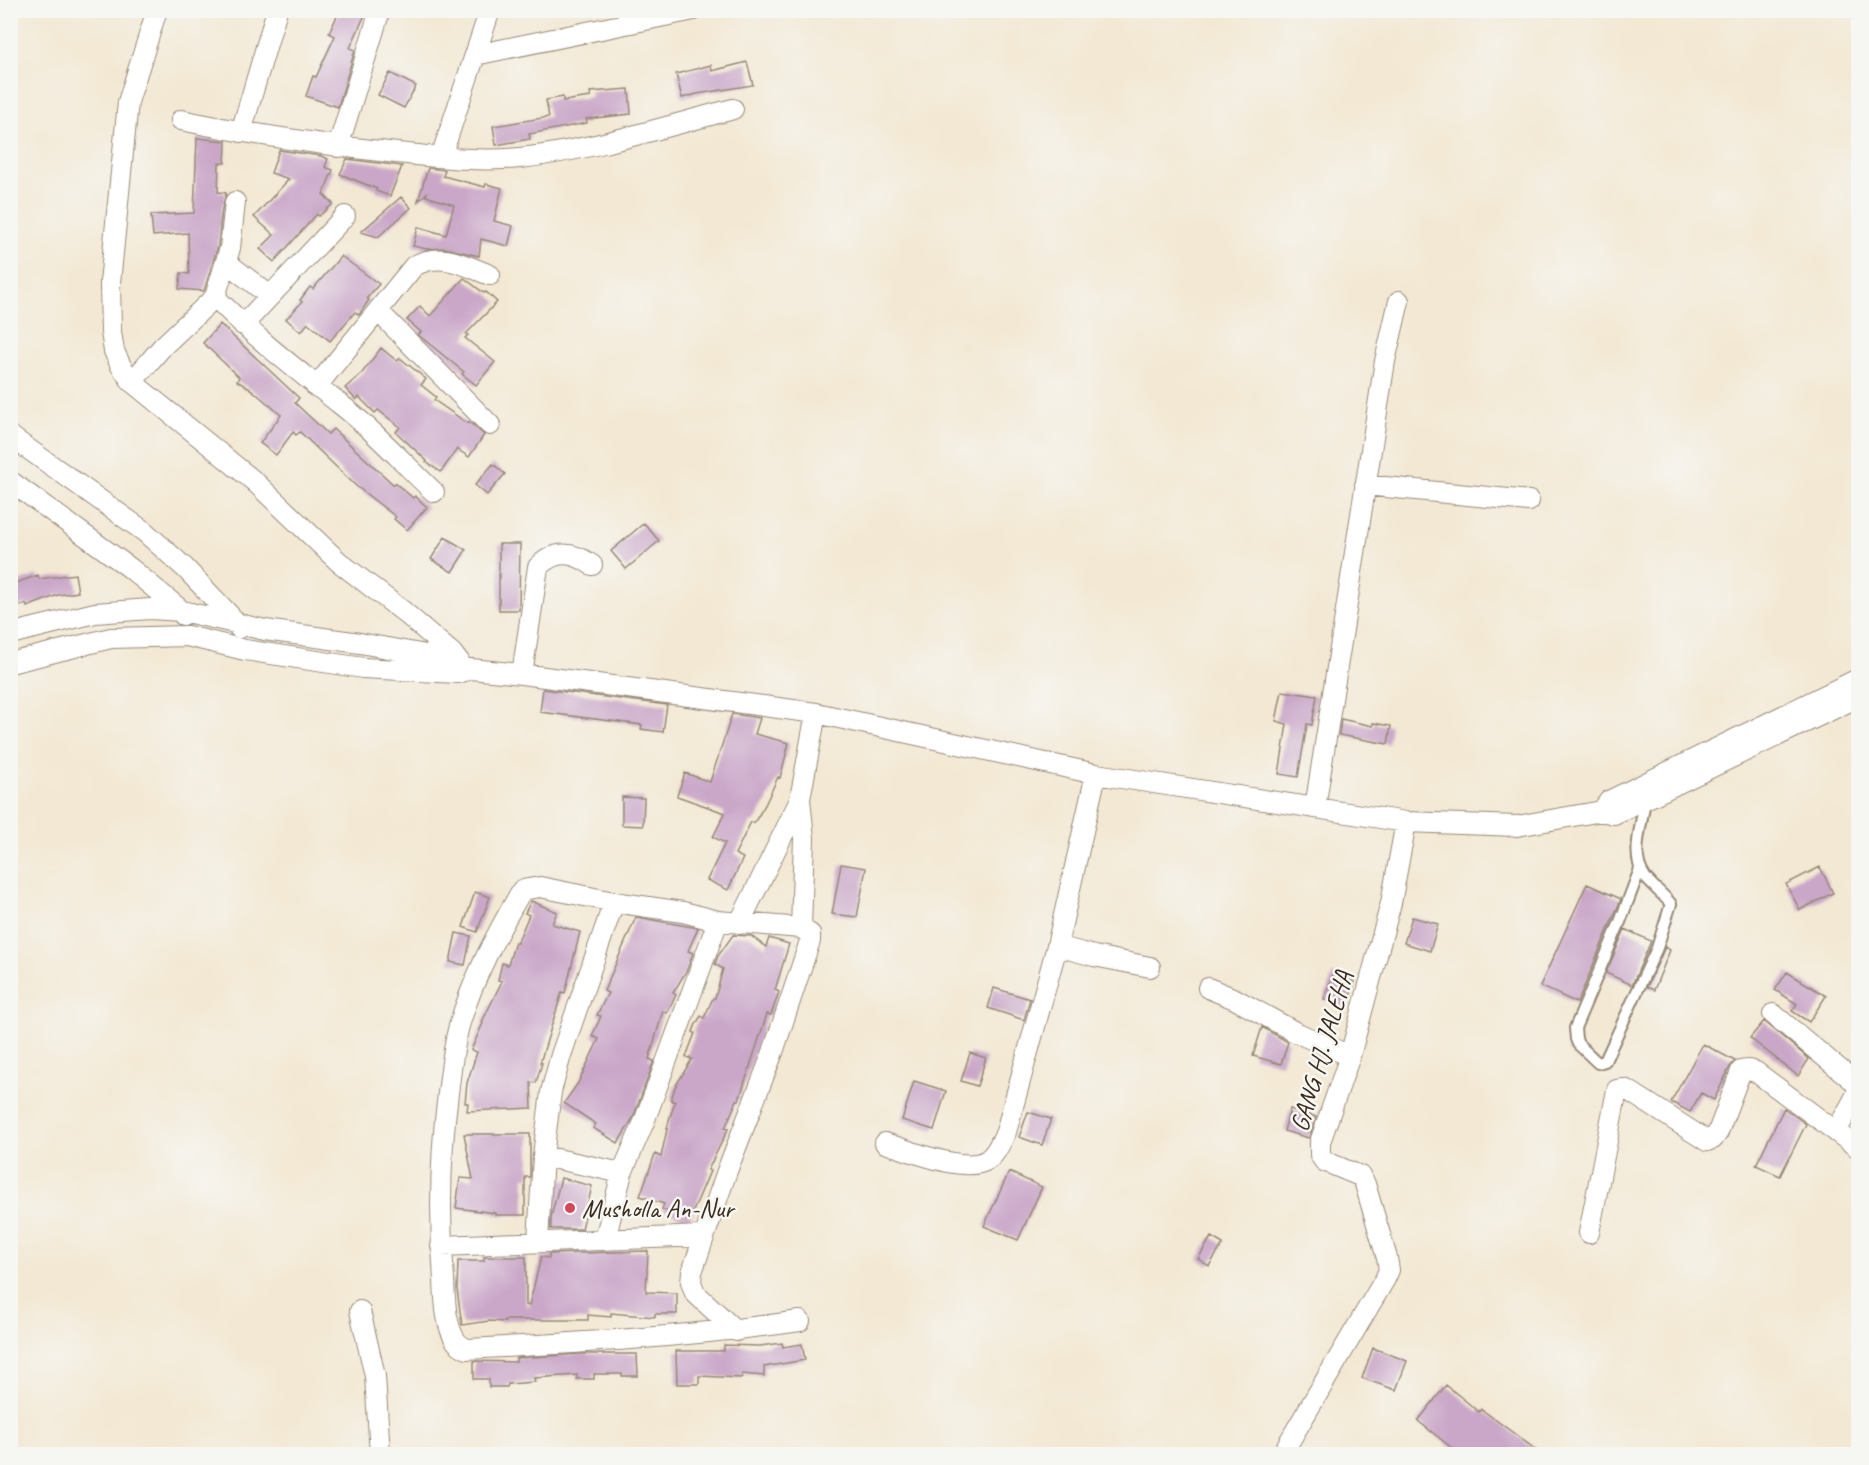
<svg xmlns="http://www.w3.org/2000/svg" width="1869" height="1465" font-family="Caveat,sans-serif">
<rect width="100%" height="100%" fill="#f6f6f2"/>
<filter id="ink" filterUnits="userSpaceOnUse"><feTurbulence type="fractalNoise" baseFrequency=".0167" numOctaves="2"/><feDisplacementMap in="SourceGraphic" scale="12" xChannelSelector="R" yChannelSelector="G"/><feConvolveMatrix kernelMatrix="1 2 1 2 8 2 1 2 1" color-interpolation-filters="sRGB"/></filter>
<filter id="wash" filterUnits="userSpaceOnUse"><feTurbulence type="fractalNoise" baseFrequency=".008" numOctaves="4" result="noise"/><feDisplacementMap in="SourceGraphic" scale="24" xChannelSelector="R" yChannelSelector="G"/><feGaussianBlur stdDeviation="1.35" result="paint"/><feColorMatrix in="noise" values="0 0 0 0 0 0 0 0 0 0 0 0 0 0 0 0 0 1.4 0 .05"/><feComposite in="paint" operator="in"/></filter>
<g filter="url(#wash)">
<rect width="100%" height="100%" fill="#f3e8d3"/>
<g id="blocks">
<path fill="#caa7c9" d="M340,10H367L350,48L355,50L338,107L306,96L313,76L316,77L335,36L329,33Z
M747,62L753,85L697,94L682,98L676,74L711,65L712,71Z
M390,73L416,86L404,108L378,95Z
M629,89L631,114L586,119L587,123L529,134L530,139L496,145L493,126L549,117L546,100L563,97V101L591,97L590,92Z
M197,138L226,141L225,163H219L218,192L226,193V194L222,209L218,246L204,291L179,289L181,273L189,274L188,233L153,236L151,215L194,213Z
M279,150L321,156L328,159L325,167L333,170L323,194L333,204L319,216L317,214L274,262L260,249L274,235L254,217L289,179L271,173Z
M347,159L402,166L390,196L376,191L377,189L340,174Z
M428,168L445,170L443,176L485,187L486,184L502,188L494,221L513,226L508,246L481,239L479,256L445,248L427,249L413,246L418,227L446,235L454,205L426,196L427,193L418,201Z
M401,197L411,208L378,237L361,232Z
M341,256L379,284L367,298L369,300L359,315L355,312L330,341L308,323L301,332L286,319L302,302L300,300L310,287L313,289Z
M464,278L484,293L486,292L497,302L466,334L468,335L465,338L495,362L476,385L462,374L464,372L422,338L418,335L421,332L407,320L420,306L430,316Z
M220,324L299,398L295,403L328,434L333,429L394,485L395,483L413,498L415,496L427,507L407,530L394,519L396,517L356,486L300,432L296,435L293,432L276,455L260,443L281,415L252,390L237,381L239,377L203,343Z
M381,348L397,361L400,358L426,379L421,385L436,397L434,400L467,423L468,422L473,425L484,435L469,457L457,449L441,472L426,462L427,461L396,432L400,427L378,410L375,413L359,397L356,400L345,388L362,373Z
M493,464L505,474L487,495L475,485Z
M644,523L659,541L626,569L611,551Z
M445,537L466,550L452,572L431,559Z
M499,544H520L519,610H499Z
M75,574L78,592L58,595L27,607L26,604L10,609V585L38,575L39,579Z
M543,689L667,705L663,732L641,729L642,725L540,712Z
M1282,691L1317,696L1312,725L1307,724L1298,777L1279,774L1287,724L1276,721Z
M732,714L760,718L755,734L789,743L780,778L778,777L765,805L754,823L751,822L735,854L743,858L728,890L707,880L725,843L713,837L725,813L677,796L685,773L710,782Z
M1341,719L1373,726V723L1391,726L1388,744L1339,735Z
M622,797L644,798L643,826L622,825Z
M841,864L866,868L857,917L832,914Z
M1820,867L1833,893L1800,910L1786,884Z
M1587,884L1621,899L1577,1003L1540,986Z
M475,892L490,897L477,932L463,927Z
M531,901L557,912L552,924L580,932L565,993L562,992L540,1063H542L536,1083L531,1082L532,1108L467,1111L468,1103H465L467,1083L477,1052L471,1050L483,1023L482,1022L502,981L498,980L502,963L508,965L515,942L517,943L529,915L525,913Z
M636,917L698,928L688,951L693,953L687,970L673,993L676,995L667,1013L663,1011L649,1059L654,1061L633,1118L618,1143L593,1128L596,1124L564,1103L578,1083L599,1039L592,1036L601,1016L597,1015L608,993L604,991Z
M1412,917L1438,924L1430,951L1404,943Z
M1625,929L1651,941L1632,985L1606,973Z
M456,933L471,936L465,965L450,962Z
M733,935L751,936L766,947L769,938L789,944L775,990L779,992L771,1015L767,1014L739,1100H737L725,1128L728,1129L708,1170L710,1171L689,1221L662,1209L664,1204L640,1196L655,1154L661,1157L669,1120L675,1102L671,1100L675,1087L692,1059L686,1057L695,1033L693,1032L696,1024L701,1016L704,1018L713,998H715L723,969L715,964L718,956Z
M1665,947L1670,950L1654,990L1647,987Z
M1787,972L1826,996L1809,1022L1792,1011L1797,1004L1775,990Z
M1333,974L1355,982L1346,1007L1324,999Z
M994,988L1030,999L1024,1020L988,1008Z
M1764,1021L1809,1059L1798,1076L1750,1038Z
M1262,1027L1288,1042L1281,1064L1253,1056Z
M1703,1044L1735,1061L1730,1067L1714,1100L1701,1093L1690,1112L1671,1102Z
M970,1053L986,1058L977,1086L961,1081Z
M914,1081L946,1091L934,1130L902,1120Z
M1784,1108L1806,1124L1780,1176L1756,1165Z
M1290,1109L1316,1117L1309,1138L1284,1131Z
M1028,1112L1051,1119L1042,1145L1019,1137Z
M464,1134H530V1177H525V1215H495V1213L456,1208L460,1178L473,1179Z
M1009,1172L1042,1187L1018,1240L984,1226Z
M561,1178L592,1186L582,1229H551V1217Z
M1211,1237L1223,1244L1209,1266L1198,1259Z
M648,1251L646,1292L677,1293V1314H655V1317L611,1313V1317L588,1315V1320H505V1322L489,1321L462,1325L457,1289L458,1261H484V1257H526V1305L529,1306L541,1257L549,1258V1254Z
M782,1343L783,1347L802,1344L805,1360L764,1367V1376L742,1374V1378L699,1376V1384H677L676,1351H724V1345L760,1346Z
M1373,1348L1407,1361L1396,1390L1362,1378Z
M581,1354H637L638,1376H622V1374H594V1379H577V1375L534,1378L535,1382L508,1384L507,1387H489V1379H474V1361L516,1362V1358Z
M1446,1385L1479,1412L1481,1409L1543,1455H1449L1453,1449L1418,1421Z"/>
</g>
</g>
<g filter="url(#ink)">
<use href="#blocks" fill-opacity="0" stroke="#978978" stroke-width="1.5"/>
<g fill="none" stroke-linecap="round" stroke-linejoin="round">
<g stroke="#978978" stroke-width="14">
<path id="service" d="M1640,869L1620,922L1575,1028L1576,1039L1578,1044L1598,1063L1605,1061L1657,948L1671,904C1663,894 1653,887 1645,877C1629,855 1643,823 1645,798"/>
</g>
<g stroke="#978978" stroke-width="22">
<path id="minor" d="M157,10L128,102L110,283L111,332L114,351L121,366L132,382L255,482L339,562L404,612L452,653L457,660L458,673
M475,55L694,10
M181,120C253,135 324,145 397,153C438,157 479,162 520,158C592,150 663,127 733,109
M241,132L277,10
M338,147L380,10
M441,157L490,10
M226,262L270,296
M215,297C254,337 297,370 340,404C374,430 403,463 434,492
M378,311L490,425
M243,325L345,216
M132,382L163,346L215,297L230,248L235,202
M316,387L414,266C441,251 464,265 490,275
M10,436L145,532L185,568L238,624L239,628
M10,481L130,568L182,611L183,615
M1365,485L1529,501
M10,634L95,613L150,609L182,611L265,630L360,643L459,661
M10,663L111,638L187,636L245,650L363,668L458,673L471,669L522,674L816,713L1096,774L1406,822L1517,826L1602,811L1614,814L1858,697
M522,674L538,567C556,549 573,552 592,565
M1315,808L1385,361L1399,301
M1602,811L1609,801L1858,679
M739,924L800,800
M801,928L804,838L800,799L816,713
M1057,946L1094,956L1150,967
M1208,988L1235,999L1295,1032L1350,1056
M1773,1014L1855,1082L1858,1092L1836,1132
M885,1143C908,1150 966,1174 987,1160C996,1155 1001,1141 1006,1132L1057,946L1096,774
M543,1156L622,1173
M1589,1233L1617,1090L1624,1089L1629,1091L1707,1141L1713,1139L1718,1132L1741,1071L1748,1070L1756,1072L1858,1148
M605,1239L622,1173L644,1122L718,921
M538,1241L543,1156L551,1092L561,1055L614,902
M441,1246L704,1236
M360,1311L375,1376L380,1454
M736,1331L695,1293L691,1282L692,1272L727,1171L773,1052L810,941V934L801,928L718,921L683,912L614,902L540,887L522,890C497,933 473,978 459,1026C453,1048 451,1071 448,1093C440,1156 439,1217 444,1280C445,1299 445,1325 456,1341C459,1345 463,1347 467,1349C578,1343 689,1337 800,1321
M1282,1454L1385,1279L1389,1270L1387,1258L1365,1184L1360,1176L1324,1161L1320,1155V1142L1350,1056L1391,903L1406,822"/>
</g>
<use href="#service" stroke="#fff" stroke-width="10"/>
<use href="#minor" stroke="#fff" stroke-width="20"/>
</g>
</g>
<circle fill="#d1495b" stroke="#f6f6f2" stroke-width="2" cx="570" cy="1208" r="6"/>
<g text-anchor="middle" stroke-width="5" stroke-linejoin="round" paint-order="stroke">
<g font-size="26" fill="#3b2a1e" stroke="#f6f6f2">
<text transform="translate(1321 1051) rotate(-74)" y="9">GANG HJ. JALEHA</text>
</g>
<g font-size="26" fill="#3b2a1e" stroke="#f6f6f2" text-anchor="start">
<text x="582" y="1217">Musholla An-Nur</text>
</g>
</g>
<rect width="1869" height="1465" fill="none" stroke="#f6f6f2" stroke-width="36"/>
</svg>
